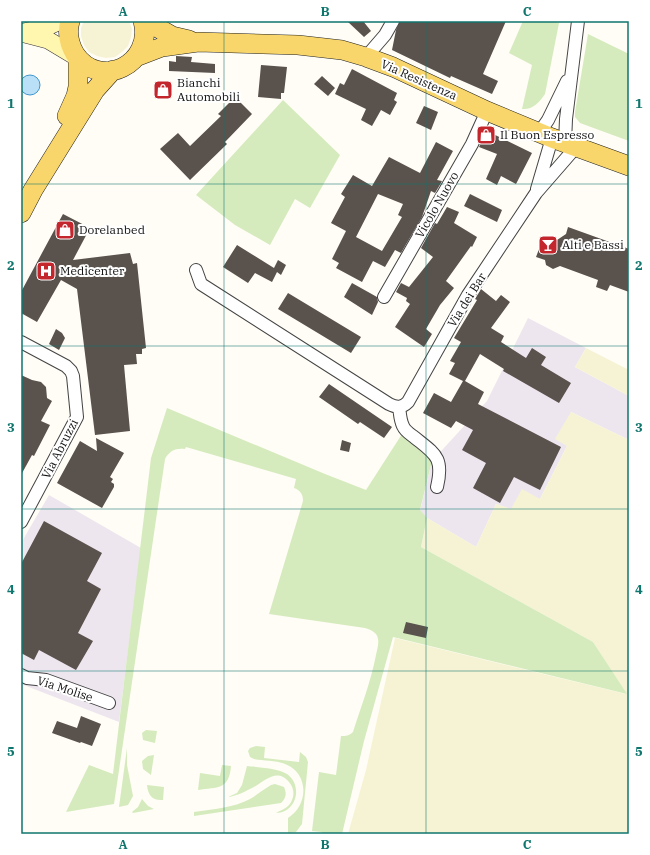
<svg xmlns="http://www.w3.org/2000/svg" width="650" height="855" font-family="'IBM Plex Serif',serif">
<rect width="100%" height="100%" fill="#fffdf5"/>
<path fill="#eee6ef" d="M528,318L586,348L575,367L629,396V440L571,412L567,446L540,499L511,509L496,504L476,547L427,518L420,511L432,461L487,401Z
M49,495L141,548L119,722L21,684V543Z"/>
<path fill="#f6f3d4" d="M84,21H129L132,29L131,37L128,46L122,52L115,57L106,58L97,56L89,52L84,45L81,36V28Z
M586,348L629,370V396L575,367Z
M571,412L629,440V834H348L366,770L395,638L626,694L593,642L421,547L427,518L476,547L496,504L511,509L522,489L540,499L567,446L555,439Z"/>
<path fill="#d5ebbd" d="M523,21H552L559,23L545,94C539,103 532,110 522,109L532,65L509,53Z
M588,34L629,54V141L580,123L575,117V112Z
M283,100L340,155L310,208L295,199L270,245L235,225L196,195Z
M167,408L325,474L366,490L402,434L432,461L420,510L427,518L421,547L593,642L627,694L393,637L364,741L342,834H322V832L312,831L319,772L336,775L341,736C346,736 349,736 353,732C361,707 371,681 376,655C377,650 379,644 378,639C377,632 371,630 365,628L269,614L303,501C303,494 300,490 294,488L296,479L186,447L185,449C176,448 170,450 165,459L114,804L66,812L89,765L113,774L151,458Z
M146,730L157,731L155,743L143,740L142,733Z
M256,746L265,747L264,758L299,762L300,752L306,757L308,762L302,824L296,832L288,833V818C309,805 309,773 285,764C275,760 264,761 254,759L250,757L248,751L250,748Z
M127,748V765L133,796L128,805L119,807Z
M154,755L151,775L143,769L142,761L148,756Z
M222,765L231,766C229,790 218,787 198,790L200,773L220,776Z
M247,766C257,767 278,768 287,774C303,785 297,813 276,813C283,809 289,808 292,800C295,793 293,787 289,782C277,768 266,780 254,787C246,791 237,796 228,797L237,793L242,785Z
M275,784L284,787C287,794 286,798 281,803L194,816V812C213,809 233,808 250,799C257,795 264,789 271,785Z
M147,785L164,787L163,800C152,801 148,795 147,785Z
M142,799L148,806L154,809L133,813L132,812L138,807Z"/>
<path fill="#b9e0f7" stroke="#3f96cf" d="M20 85a10 10 0 1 1 20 0a10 10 0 1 1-20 0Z"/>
<path fill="#5a524d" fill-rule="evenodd" d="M347,21H363L371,31L364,37Z
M400,21H506L483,74L498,81L492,94L451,76L450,78L392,50L396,30Z
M176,56L192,57L191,62L215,64V73L169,71V61L176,62Z
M261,65L287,67L284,93H281V99L258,97Z
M352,69L397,93L394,100L397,102L390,115L381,110L372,126L361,120L366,109L335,94L340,83L344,85Z
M322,76L335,88L328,96L314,84Z
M235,97L252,114L225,142L227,144L190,180L160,149L178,133L190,146L221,116L218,114Z
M424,106L438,112L431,130L416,123Z
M487,131L532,153L516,184L501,176L497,185L486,179L497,154L479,147Z
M436,142L453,151L437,180L442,181L441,183L435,193L431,191L422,217L401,253L395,250L385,267L373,261L362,282L336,268L339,263L332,259L346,231L331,223L345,197L341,194L353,175L372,186L389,157L420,173ZM378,194L403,204L398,215L402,217L382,251L356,237Z
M470,194L502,210L497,222L464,206Z
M447,207L459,212L454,223L477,237L472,247L471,246L446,281L454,288L440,305L426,329L432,334L424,347L395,327L410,304L406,301L407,298L396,292L401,283L409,287L433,257L421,248L435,223L437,224Z
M63,214L90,228L73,260L130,253L133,264L137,263L146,348L142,349V354H136L137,364L124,365L130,431L95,435L77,289L61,280L37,322L21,313V292Z
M568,227L629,249V292L610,285L607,291L596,287L598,280L560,266L553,269L546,265L545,260L536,257L544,236L557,240L566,234Z
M237,245L274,268L278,260L286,265L281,275L277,272L272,282L255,273L248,283L223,267Z
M352,283L377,297L378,302L372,315L344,297Z
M481,289L496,301L501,295L510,302L491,328L504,336L501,342L526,358L532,348L546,357L541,365L571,383L559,403L503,371L504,369L480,354L465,381L484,392L478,404L561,447L540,490L514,477L500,503L473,488L486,463L462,450L473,430L456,421L451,428L423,413L434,393L451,402L463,381L449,374L455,363L450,361L461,342L454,338L477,300L475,299Z
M288,293L361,337L351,353L278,309Z
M56,329L62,333L65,338L59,350L49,344Z
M21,375L32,380L41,382L46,387L47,398L52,401L41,421L50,425L34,456L32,455L21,475Z
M329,384L392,427L384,438L360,422L358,424L319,397Z
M96,438L124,453L110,477L113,479L111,482L114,484V487L102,508L57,483L80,441L97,451Z
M342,440L351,443L349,452L340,450Z
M44,521L102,553L87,581L101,589L78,633L93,641L76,670L39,650L34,660L21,653V564Z
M406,622L428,627L426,638L403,633Z
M81,716L101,724L92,746L81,742L80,743L52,733L57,721L77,728Z"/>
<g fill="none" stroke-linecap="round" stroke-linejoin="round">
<g stroke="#444" stroke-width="14">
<path id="street" d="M366,57L385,35L393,21
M539,133L548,120L567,81
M565,143L566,119L578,21
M537,189L552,138
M196,270L201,284L389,404C397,408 402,408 408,402L468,295L536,193L576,147
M384,297L472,144L487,111
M21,342L66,366L71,371L73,376L77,417L21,522
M399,407C400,413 400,420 403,426C405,431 410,434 414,437C435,454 444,457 437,487
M21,675L27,678L46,680L109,703"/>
</g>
<g stroke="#333" stroke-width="18">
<path id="secondary" d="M24,32L49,26L60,21
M21,33L48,40L78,58"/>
</g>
<g stroke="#222" stroke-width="20">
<path id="primary" d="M70,21C67,32 69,44 75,54C100,91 154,64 143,21
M146,21L172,36L189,40
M136,57L162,47L198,42L298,45L342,50L366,57L393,67L487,111L552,138L629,166
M67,116L76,96L78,87V58
M21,213L33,190L95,90L113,70"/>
</g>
<use href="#street" stroke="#fff" stroke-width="12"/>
<use href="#secondary" stroke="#fff6b0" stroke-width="17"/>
<use href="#primary" stroke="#f9d66b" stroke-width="19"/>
</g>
<path fill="none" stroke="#0f766e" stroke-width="1" stroke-opacity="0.55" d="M224,21V834M426,21V834M21,184H629M21,346H629M21,509H629M21,671H629"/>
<defs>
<g id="shop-square" transform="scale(1)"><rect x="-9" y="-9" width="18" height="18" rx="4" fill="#c4262e" stroke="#fff"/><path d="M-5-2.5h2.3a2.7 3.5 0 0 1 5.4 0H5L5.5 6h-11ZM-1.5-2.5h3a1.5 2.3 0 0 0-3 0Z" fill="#fff"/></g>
<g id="bar-square" transform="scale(1)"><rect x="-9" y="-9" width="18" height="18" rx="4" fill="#c4262e" stroke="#fff"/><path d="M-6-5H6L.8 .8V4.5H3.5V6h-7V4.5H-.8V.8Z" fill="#fff"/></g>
<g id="hospital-square" transform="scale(1)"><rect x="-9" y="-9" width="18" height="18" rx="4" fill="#c4262e" stroke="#fff"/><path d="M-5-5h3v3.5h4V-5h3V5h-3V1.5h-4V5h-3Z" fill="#fff"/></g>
</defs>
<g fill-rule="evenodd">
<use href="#shop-square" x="163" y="90"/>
<use href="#shop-square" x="486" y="135"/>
<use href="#shop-square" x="65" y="230"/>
<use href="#bar-square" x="548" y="245"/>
<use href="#hospital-square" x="46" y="271"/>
</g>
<g text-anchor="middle" stroke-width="4" stroke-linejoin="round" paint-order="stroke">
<g font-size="12" fill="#111" stroke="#fff">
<text transform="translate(419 80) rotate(24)" y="4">Via Resistenza</text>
<text transform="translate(437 205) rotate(-60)" y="4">Vicolo Nuovo</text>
<text transform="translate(467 300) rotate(-58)" y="4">Via dei Bar</text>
<text transform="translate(60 449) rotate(-63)" y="4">Via Abruzzi</text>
<text transform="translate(65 689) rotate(18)" y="4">Via Molise</text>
</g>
<g font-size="12" fill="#111" stroke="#fff" text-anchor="start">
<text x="177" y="87">Bianchi<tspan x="177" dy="14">Automobili</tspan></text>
<text x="500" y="139">Il Buon Espresso</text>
<text x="79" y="234">Dorelanbed</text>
<text x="562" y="249">Alti e Bassi</text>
<text x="60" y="275">Medicenter</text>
</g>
</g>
<rect width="650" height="855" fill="none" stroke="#ffffff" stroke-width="44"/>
<rect x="22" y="22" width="606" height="811" fill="none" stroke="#0f766e" stroke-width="1.5"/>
<g font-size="13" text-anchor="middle" font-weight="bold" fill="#0f766e">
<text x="123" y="16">A</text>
<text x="325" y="16">B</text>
<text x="527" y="16">C</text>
<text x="11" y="108">1</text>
<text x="639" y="108">1</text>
<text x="11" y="270">2</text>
<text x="639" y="270">2</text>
<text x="11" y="432">3</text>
<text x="639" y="432">3</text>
<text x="11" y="594">4</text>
<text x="639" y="594">4</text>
<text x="11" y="756">5</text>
<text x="639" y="756">5</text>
<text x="123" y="849">A</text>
<text x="325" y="849">B</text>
<text x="527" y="849">C</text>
</g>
</svg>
